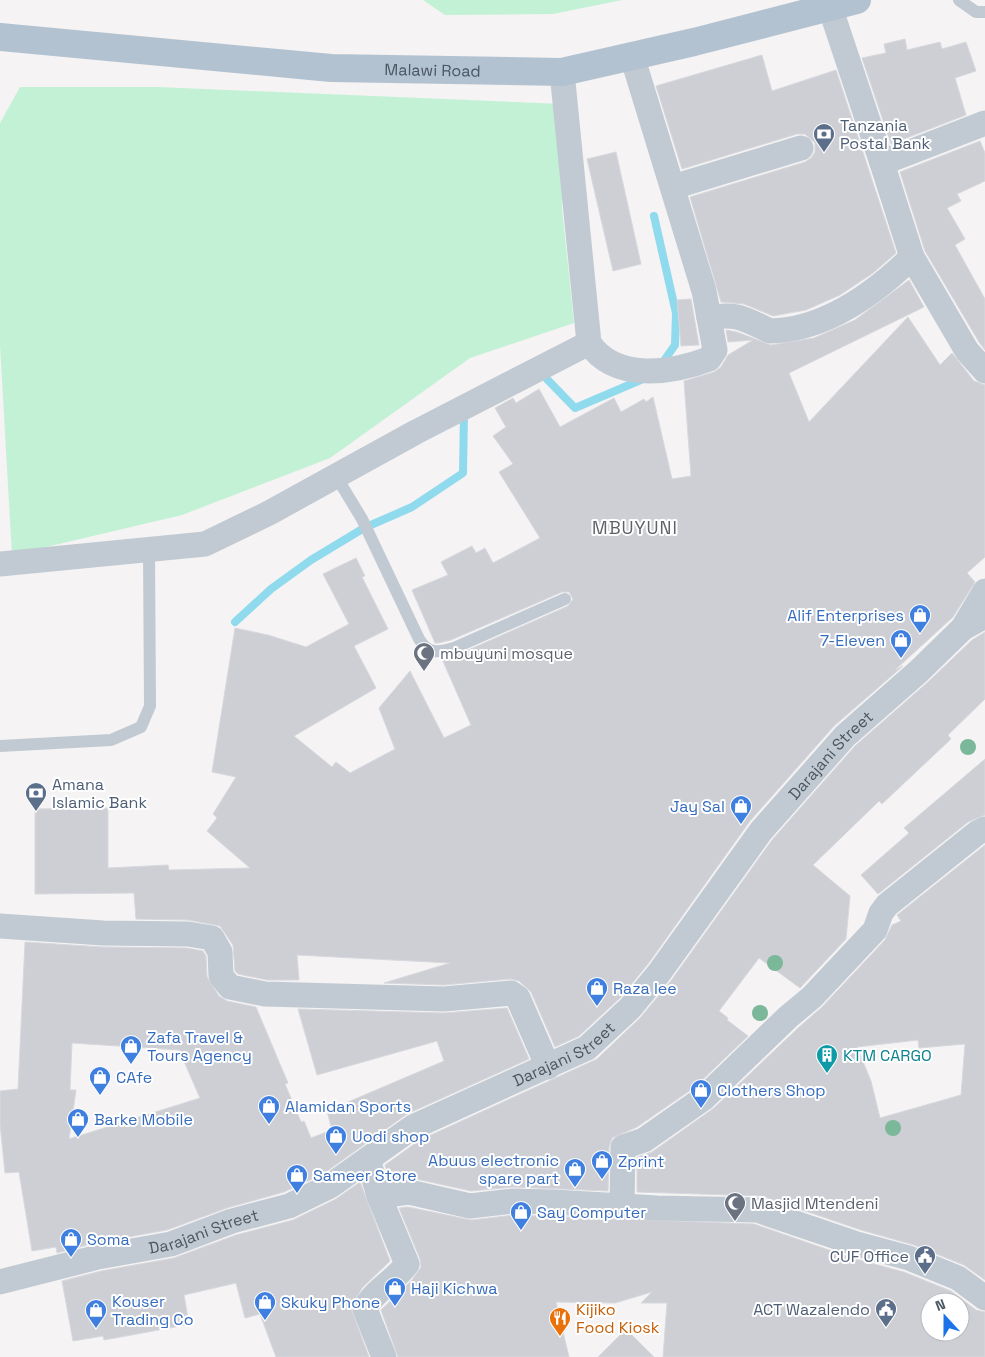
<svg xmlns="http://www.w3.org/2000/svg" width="985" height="1357" font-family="'Space Grotesk',sans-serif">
<rect width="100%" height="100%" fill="#f5f3f3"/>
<path fill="#c3f1d5" d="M423,0H622L553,14L445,15Z
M20,87H158L561,104L562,208L574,323L470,358L330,458L182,515L12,555L0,345V123Z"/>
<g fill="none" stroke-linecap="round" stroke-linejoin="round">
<path stroke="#90daee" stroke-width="8" d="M654,216L676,313L675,345L661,365
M541,373L575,408L643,379
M235,622L271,589L311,560L364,528L412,507L463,473L464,412"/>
</g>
<path fill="#cdcfd5" stroke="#d7d9de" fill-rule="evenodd" d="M905,39L907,50L940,42L942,49L966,42L976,71L955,78L966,115L891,144L862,58L886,53L884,44Z
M762,55L772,91L836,70L896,253L873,273L840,295L806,310L773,316L744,304L721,302L690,197L805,162L811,158L815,152V143L805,134H797L682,169L656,86Z
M980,141L985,153V181L957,194L961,201L947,208L965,239L955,245L985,299V350L979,342L925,251L900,172Z
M616,152L641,264L613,271L587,159Z
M909,280L924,307L789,373L809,422L908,317L940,365L952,353L974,381L985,385V557L967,573L975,582L953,617L895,670L903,666L834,726L750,821L648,964L620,998L579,1036L555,1047L531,992L519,981L510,979L444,985L384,983L450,963L297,955L299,980H267L238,974L235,971L233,945L220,926L188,920L136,919L134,893L35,894V809L108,808V868L168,865L169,870L250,868L207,831L217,818L213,814L236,777L212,772L235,628L268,635L306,647L349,624L323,574L356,558L365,576L362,577L388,629L354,646L376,688L294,736L332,767L336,762L350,773L395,749L379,708L410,671L444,738L471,725L442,659L457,655L568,606L573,599L569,592H562L451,640L438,643H435L412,590L448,575L441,562L472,546L476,553L485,548L493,563L540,538L499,472L513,464L493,436L506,427L495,408L513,398L516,403L539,389L560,427L614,398L621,412L644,399L646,402L653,397L672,479L691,476L684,381L714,372L721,367L728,355L753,340L728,342L726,330L737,332L771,345L814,338L855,320Z
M691,299L699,345L681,346L677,300Z
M985,632V699L948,735L951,739L882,804L879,801L813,865L850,896L846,939L800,988L759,958L719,1011L728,1018L727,1020L748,1036L695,1087L637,1127L612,1138L609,1147L608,1191L514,1187L471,1191L412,1178L389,1180L385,1165L420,1140L597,1059L640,1018L670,982L772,840L855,746L928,682L972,640Z
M985,759V815L968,822L878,894L861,875L909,833L904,828Z
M985,845V1280L964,1265L914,1245L861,1230L761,1196L637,1192V1157L652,1152L714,1108L798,1028L822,1007L885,940L892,925L901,921L897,915ZM918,1040L919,1048L965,1044L961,1095L880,1118L871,1081L857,1047Z
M25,942L102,947L187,948L203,951L206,956L207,977L219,996L227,1001L256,1007L288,1083L285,1084L301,1122L304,1121L311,1138L332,1130L327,1111L444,1061L437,1041L317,1075L298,1009L444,1013L507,1008L529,1059L407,1114L323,1174L284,1192L227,1208L167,1230L95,1243L57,1253L56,1247L32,1251L19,1172L5,1173L0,1124V1091L18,1089ZM72,1043L179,1050L200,1098L69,1139L76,1090H70Z
M360,1182L390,1261L362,1288L351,1308L369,1357H276L260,1314L245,1318L236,1283L184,1295L188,1318H185L186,1325L104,1340L103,1336L73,1341L62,1281L101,1271L174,1258L236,1235L293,1220L336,1199Z
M408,1207L471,1220L515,1215L754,1224L852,1258L904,1272L951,1291L976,1310L985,1312V1357H663L667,1303H641L652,1292L615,1303L556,1302L569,1357H398L381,1310L412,1280L421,1267L420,1259L399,1208ZM930,1302H960V1332H930Z
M626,1329L654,1357H598Z"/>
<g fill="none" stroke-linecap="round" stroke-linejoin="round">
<path stroke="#c1cad2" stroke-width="12" d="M959,0L976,12H985
M336,476L362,519L419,639C428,654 438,653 454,648L565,599
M0,746L111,740L141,727L150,706L149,551"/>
<g stroke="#c1cad2" stroke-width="25">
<path d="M830,7L882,163L985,123"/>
<path d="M562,72L589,343C615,382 672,373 709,359L715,350L704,291L632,56"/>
<path d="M882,163L912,257L967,351L985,371"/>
<path d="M673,187L801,148"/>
<path d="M709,318C737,312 746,320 770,331C825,330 874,294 912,257"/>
<path d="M0,564L205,544L269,513L416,432L589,343"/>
<path d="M963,628L985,591"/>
<path d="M0,926L103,933L188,934L212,938L220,952L221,976L230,987L265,994L444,999L511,993L518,998L548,1067"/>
<path d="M368,1159L379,1196L409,1192L470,1206L514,1201L553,1202L657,1208L757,1210L857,1244L909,1258L958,1278L985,1298"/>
<path d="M379,1196L407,1264C395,1281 373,1291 365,1309L384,1357"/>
<path d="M622,1206L623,1147L644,1140L704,1098L788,1017L812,997L875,930L881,913L887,905L977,833L985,829"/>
<path id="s1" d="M0,1282L98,1257L171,1244L232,1221L289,1206L330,1186L413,1127L587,1048L630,1008L659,973L761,831L845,736L919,671L963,628L985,616"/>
</g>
<path stroke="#b3c2d1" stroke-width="28" id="s2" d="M0,37L331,68L562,72L694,42L857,0"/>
</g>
<g fill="#7bb799">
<circle cx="968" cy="747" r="8"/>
<circle cx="775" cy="963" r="8"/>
<circle cx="760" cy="1013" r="8"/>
<circle cx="893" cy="1128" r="8"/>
</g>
<defs>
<g id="bank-pin" transform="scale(1.125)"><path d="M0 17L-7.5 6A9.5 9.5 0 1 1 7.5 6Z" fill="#5c6f8a" stroke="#fff"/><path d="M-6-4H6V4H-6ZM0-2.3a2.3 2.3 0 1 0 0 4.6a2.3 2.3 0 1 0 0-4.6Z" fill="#fff"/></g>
<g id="shop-pin" transform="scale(1.125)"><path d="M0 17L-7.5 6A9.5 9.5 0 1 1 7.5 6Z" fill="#3f7fe0" stroke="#fff"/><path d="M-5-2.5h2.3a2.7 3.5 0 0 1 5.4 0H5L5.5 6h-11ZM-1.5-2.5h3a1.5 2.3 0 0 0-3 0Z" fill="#fff"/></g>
<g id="mosque-pin" transform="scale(1.125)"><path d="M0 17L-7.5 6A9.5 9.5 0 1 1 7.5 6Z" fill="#6b7280" stroke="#fff"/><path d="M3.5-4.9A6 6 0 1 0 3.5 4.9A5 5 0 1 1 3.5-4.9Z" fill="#fff"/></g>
<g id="building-pin" transform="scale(1.125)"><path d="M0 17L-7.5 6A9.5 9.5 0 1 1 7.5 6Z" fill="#0f9aa8" stroke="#fff"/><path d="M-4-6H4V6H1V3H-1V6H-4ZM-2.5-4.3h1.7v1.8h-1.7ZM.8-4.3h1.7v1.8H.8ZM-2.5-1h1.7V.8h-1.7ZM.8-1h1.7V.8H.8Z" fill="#fff"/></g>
<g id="civic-pin" transform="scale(1.125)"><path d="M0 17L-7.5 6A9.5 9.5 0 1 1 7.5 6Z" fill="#5c6f8a" stroke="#fff"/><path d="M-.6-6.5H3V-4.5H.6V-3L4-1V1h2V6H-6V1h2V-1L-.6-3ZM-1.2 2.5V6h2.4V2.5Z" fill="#fff"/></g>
<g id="restaurant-pin" transform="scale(1.125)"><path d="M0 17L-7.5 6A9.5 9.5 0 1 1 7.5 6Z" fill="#e8710a" stroke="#fff"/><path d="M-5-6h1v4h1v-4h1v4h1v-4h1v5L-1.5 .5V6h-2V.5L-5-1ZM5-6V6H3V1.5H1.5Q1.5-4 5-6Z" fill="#fff"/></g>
</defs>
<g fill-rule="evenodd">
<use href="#bank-pin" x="824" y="134"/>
<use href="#shop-pin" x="920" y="615"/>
<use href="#shop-pin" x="901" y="640"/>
<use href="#mosque-pin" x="424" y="653"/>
<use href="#bank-pin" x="36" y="793"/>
<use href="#shop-pin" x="741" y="806"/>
<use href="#shop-pin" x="597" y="988"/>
<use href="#shop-pin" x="131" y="1046"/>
<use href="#building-pin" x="827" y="1055"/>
<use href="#shop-pin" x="100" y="1077"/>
<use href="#shop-pin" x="701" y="1090"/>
<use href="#shop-pin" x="269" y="1106"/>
<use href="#shop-pin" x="78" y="1119"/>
<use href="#shop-pin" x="336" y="1136"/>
<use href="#shop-pin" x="602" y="1161"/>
<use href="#shop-pin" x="575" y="1169"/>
<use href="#shop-pin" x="297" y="1175"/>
<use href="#mosque-pin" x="735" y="1203"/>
<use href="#shop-pin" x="521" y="1212"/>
<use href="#shop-pin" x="71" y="1239"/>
<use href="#civic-pin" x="925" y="1256"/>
<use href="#shop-pin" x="395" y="1288"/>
<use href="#shop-pin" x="265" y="1302"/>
<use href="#civic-pin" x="886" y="1309"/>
<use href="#shop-pin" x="96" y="1310"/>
<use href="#restaurant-pin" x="560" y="1318"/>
</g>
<g text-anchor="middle" stroke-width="4" stroke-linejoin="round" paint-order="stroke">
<g font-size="16" fill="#4a5661" stroke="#fff">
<text dy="6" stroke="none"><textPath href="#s2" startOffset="434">Malawi Road</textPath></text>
<text dy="6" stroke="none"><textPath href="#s1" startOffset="1020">Darajani Street</textPath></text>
<text dy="6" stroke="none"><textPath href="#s1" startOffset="615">Darajani Street</textPath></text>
<text dy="6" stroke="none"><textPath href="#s1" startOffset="210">Darajani Street</textPath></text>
</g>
<g font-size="16" fill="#4e5e75" stroke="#fff" text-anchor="start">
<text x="840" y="131">Tanzania<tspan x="840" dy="18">Postal Bank</tspan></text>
<text x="52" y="790">Amana<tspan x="52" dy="18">Islamic Bank</tspan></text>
<text x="909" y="1262" text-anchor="end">CUF Office</text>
<text x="870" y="1315" text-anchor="end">ACT Wazalendo</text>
</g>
<g font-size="16" fill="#366cbe" stroke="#fff" text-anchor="start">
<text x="904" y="621" text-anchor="end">Alif Enterprises</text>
<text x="885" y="646" text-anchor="end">7-Eleven</text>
<text x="725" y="812" text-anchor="end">Jay Sal</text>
<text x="613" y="994">Raza lee</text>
<text x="147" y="1043">Zafa Travel &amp;<tspan x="147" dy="18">Tours Agency</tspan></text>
<text x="116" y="1083">CAfe</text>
<text x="717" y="1096">Clothers Shop</text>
<text x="285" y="1112">Alamidan Sports</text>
<text x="94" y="1125">Barke Mobile</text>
<text x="352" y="1142">Uodi shop</text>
<text x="559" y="1166" text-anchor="end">Abuus electronic<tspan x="559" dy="18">spare part</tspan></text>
<text x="618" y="1167">Zprint</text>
<text x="313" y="1181">Sameer Store</text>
<text x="537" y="1218">Say Computer</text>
<text x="87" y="1245">Soma</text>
<text x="411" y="1294">Haji Kichwa</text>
<text x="112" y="1307">Kouser<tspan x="112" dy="18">Trading Co</tspan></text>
<text x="281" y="1308">Skuky Phone</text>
</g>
<g font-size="16" fill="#5b616d" stroke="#fff" text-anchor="start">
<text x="440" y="659">mbuyuni mosque</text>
<text x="751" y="1209">Masjid Mtendeni</text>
</g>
<g font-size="16" fill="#0d838f" stroke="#fff" text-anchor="start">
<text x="843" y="1061">KTM CARGO</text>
</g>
<g font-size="16" fill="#c56008" stroke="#fff" text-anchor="start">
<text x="576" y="1315">Kijiko<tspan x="576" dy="18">Food Kiosk</tspan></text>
</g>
<g font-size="18" letter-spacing="1" fill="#5f6368" stroke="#fff">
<text x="635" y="534">MBUYUNI</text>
</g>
</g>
<g transform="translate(945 1317) rotate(339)"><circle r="24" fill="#ffffff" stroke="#b7bbc0"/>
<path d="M0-4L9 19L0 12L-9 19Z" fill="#1a73e8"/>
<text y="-8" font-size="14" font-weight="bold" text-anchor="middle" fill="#4a5661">N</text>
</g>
</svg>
